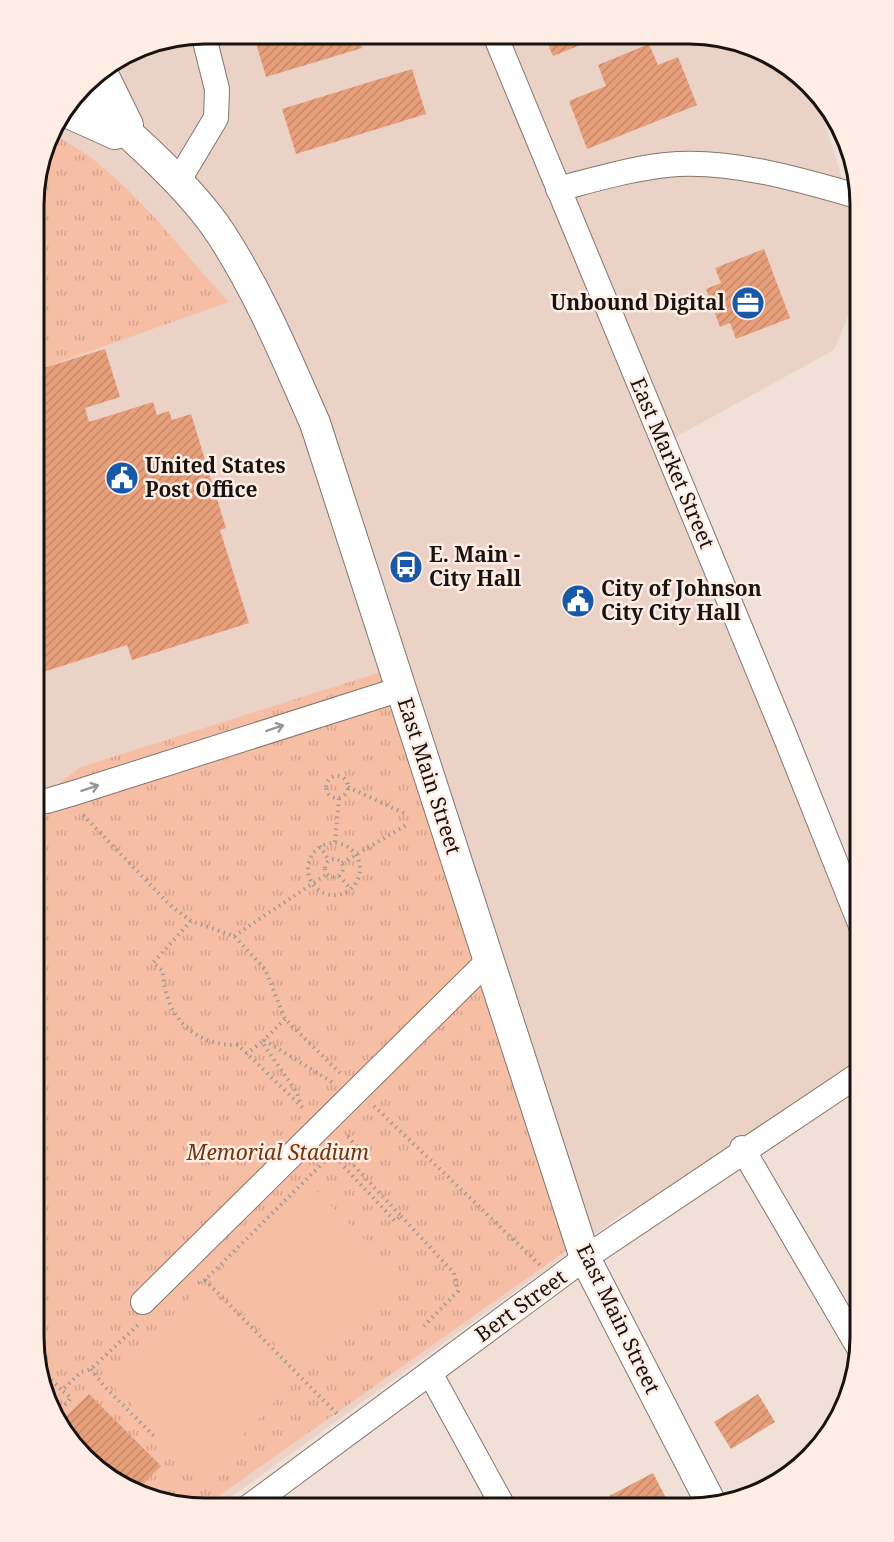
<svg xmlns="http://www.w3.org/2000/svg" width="894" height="1542" font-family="'Noto Serif',serif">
<defs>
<pattern id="park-tufts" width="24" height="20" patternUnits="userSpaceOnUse" patternTransform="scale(1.5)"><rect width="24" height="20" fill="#f6bfa5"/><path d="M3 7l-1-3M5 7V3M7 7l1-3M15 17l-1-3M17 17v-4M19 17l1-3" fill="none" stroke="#d2a38d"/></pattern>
<pattern id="building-hatch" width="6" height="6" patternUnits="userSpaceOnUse" patternTransform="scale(1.5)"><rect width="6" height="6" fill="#e79f7b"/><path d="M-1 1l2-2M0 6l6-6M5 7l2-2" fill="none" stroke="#c58869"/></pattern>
</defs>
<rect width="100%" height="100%" fill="#f1e0d8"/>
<path fill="#ebd2c6" d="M205,33L722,36L802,75L816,96L861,237V285L834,350L654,449L861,955V1062L641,1207L625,1212L216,1508L182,1507L42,1393L33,1337L34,183L51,129L91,76L139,46Z"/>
<path fill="url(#park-tufts)" d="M50,133C124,168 173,243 229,302L34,371V183Z
M381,672L567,1250L202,1508L182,1507L92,1467L42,1393L33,1337L34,802L81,767Z"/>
<path fill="#f6bfa5" d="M305,1180L400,1275L305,1373L211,1281Z
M203,1284L250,1336L296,1379L204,1476L108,1381Z"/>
<path fill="url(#building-hatch)" d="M253,33L358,34L362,48L266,77Z
M544,35H603V36L553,56Z
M649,44L658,65L678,57L697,105L587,149L569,101L606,86L598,65Z
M412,69L426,114L296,154L282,109Z
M764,249L790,318L736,339L730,323L720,327L706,289L721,283L715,268Z
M105,349L120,397L85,408L89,422L153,402L157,415L169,411L172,420L191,414L226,528L220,530L249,623L132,660L127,645L34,675V428L43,425L34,397V371Z
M89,1394L161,1466L139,1488L92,1467L61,1421Z
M758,1394L775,1422L731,1449L714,1422Z
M653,1473L668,1502L655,1509H616L609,1496Z"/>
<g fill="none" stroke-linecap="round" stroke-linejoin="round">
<g stroke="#84756e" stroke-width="26">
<path id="minor" d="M495,35L783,731L861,926
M177,183L216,118L217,89L203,33
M558,189C593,180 629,169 666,165C727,158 802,180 860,197
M34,799L47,801L74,793L401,689
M742,1148L860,1350
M143,1302L489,960
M430,1373L504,1508
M247,1508L585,1258L861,1073"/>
</g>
<g stroke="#84756e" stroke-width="32">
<path id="major" d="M101,70L128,125
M80,91C125,130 189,185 221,234C260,294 286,358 315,423L585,1258L712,1505
M64,111L115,134"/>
</g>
<path stroke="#a59892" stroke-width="4" stroke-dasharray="1.5 4.5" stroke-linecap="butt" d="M326 787a11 11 0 1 1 22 0a11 11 0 1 1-22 0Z
M348,787L404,813
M83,815L170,905L191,921L234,936L265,969L285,1019L340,1073
M335,842L339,798
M308 869a26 26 0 1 1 52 0a26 26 0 1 1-52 0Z
M320,846L329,861
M325 868a9 9 0 1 1 18 0a9 9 0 1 1-18 0Z
M342,863L408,824
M339,876L351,889
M191,921L153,963L163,971C164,1015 193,1046 238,1045L303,1108
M234,936L327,874
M285,1019L264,1040L332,1082
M264,1040L262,1042L297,1093L301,1105
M246,1054L262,1042
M374,1106L540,1265
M401,1216L454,1273L458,1291L424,1326
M205,1280L337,1414
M198,1283L205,1280L332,1154L395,1221L401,1216L347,1158L359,1149L348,1137H345
M91,1369L104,1386L155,1437
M42,1372L62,1390L81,1372L91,1369L138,1325
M57,1414L71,1398L62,1390
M216,1508L225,1501"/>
<use href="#minor" stroke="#fff" stroke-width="24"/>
<use href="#major" stroke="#fff" stroke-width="30"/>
</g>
<defs><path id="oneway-shaft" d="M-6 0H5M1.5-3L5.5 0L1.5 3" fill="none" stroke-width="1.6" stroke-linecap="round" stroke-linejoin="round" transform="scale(1.5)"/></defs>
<g stroke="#979493">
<use href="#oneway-shaft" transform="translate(275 728) rotate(-18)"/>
<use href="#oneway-shaft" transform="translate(90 788) rotate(-18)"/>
</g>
<defs>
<g id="office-disc" transform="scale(1.725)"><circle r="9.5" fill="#1958a9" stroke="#feede5"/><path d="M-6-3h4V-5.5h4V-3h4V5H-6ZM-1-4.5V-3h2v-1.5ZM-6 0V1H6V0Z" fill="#fff"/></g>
<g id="civic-disc" transform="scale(1.725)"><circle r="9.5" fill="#1958a9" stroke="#feede5"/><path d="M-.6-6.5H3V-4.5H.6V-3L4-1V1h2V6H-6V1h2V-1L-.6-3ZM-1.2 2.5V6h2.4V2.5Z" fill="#fff"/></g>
<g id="bus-disc" transform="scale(1.725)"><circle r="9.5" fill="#1958a9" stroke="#feede5"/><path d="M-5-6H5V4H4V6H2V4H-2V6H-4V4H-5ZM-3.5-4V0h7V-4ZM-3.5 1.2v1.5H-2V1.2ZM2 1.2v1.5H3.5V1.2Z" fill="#fff"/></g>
</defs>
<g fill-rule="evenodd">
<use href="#office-disc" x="748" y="303"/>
<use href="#civic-disc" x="122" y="478"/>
<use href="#bus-disc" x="406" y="567"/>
<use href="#civic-disc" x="578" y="601"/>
</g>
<g text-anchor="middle" stroke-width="5" stroke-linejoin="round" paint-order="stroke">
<g font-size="21" font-weight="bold" fill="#181210" stroke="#feede5" text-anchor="start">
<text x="725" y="310" text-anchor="end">Unbound Digital</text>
<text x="145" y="473">United States<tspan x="145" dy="24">Post Office</tspan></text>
<text x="429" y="562">E. Main -<tspan x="429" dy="24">City Hall</tspan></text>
<text x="601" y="596">City of Johnson<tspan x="601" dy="24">City City Hall</tspan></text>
</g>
<g font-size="21" fill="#181210" stroke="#feede5">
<text transform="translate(672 463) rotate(67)" y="7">East Market Street</text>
<text transform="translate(429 776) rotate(72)" y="7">East Main Street</text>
<text transform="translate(521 1306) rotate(-36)" y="7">Bert Street</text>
<text transform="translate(618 1319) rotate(64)" y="7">East Main Street</text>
</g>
<g font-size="21" font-style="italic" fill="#73330b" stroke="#feede5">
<text x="278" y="1160">Memorial Stadium</text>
</g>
</g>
<path d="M0 0H894V1542H0ZM205 44H689A161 161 0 0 1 850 205V1337A161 161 0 0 1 689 1498H205A161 161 0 0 1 44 1337V205A161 161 0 0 1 205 44Z" fill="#feede5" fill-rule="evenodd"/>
<path fill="none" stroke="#181210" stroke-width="3" d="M205 44H689A161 161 0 0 1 850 205V1337A161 161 0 0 1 689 1498H205A161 161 0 0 1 44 1337V205A161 161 0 0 1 205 44Z"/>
</svg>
